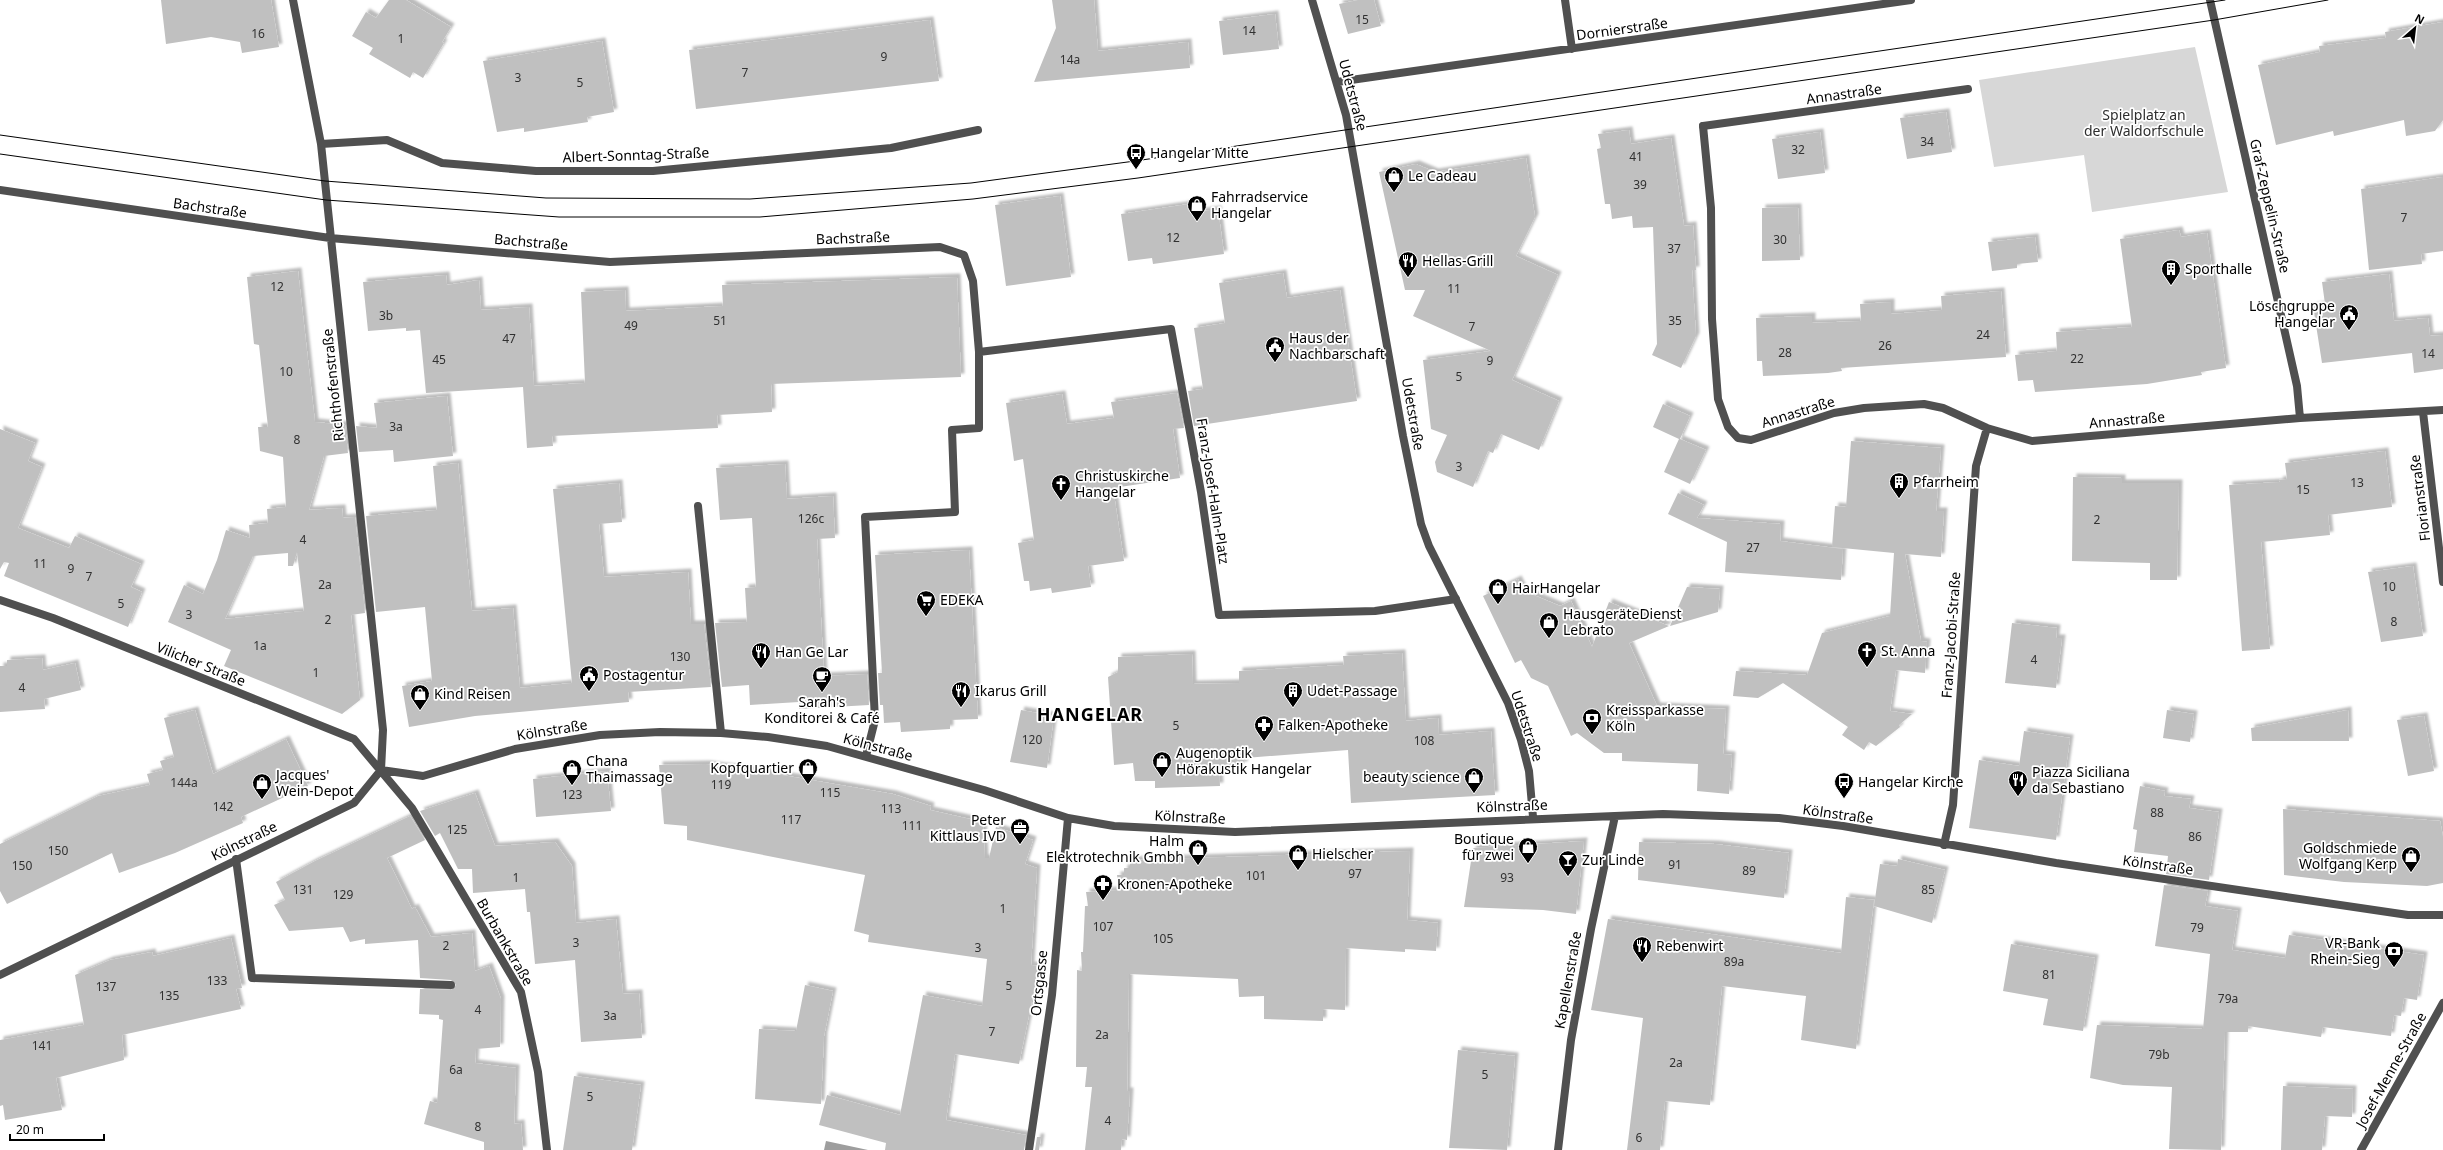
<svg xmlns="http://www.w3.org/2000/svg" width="2443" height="1150" font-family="'Noto Sans',sans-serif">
<defs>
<filter id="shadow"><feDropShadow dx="3.5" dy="-3.5" stdDeviation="1" flood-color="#0004"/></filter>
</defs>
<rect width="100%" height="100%" fill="#fff"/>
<path fill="#d7d7d7" d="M2195,47L2228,192L2092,212L2084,155L1994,167L1979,80Z"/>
<path fill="#9e9e9e" d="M826,1141L868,1150H824Z"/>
<path fill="#c0c0c0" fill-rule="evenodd" filter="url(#shadow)" d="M161,0H271L279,47L242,53L240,42L211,37L166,44Z
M389,0H406L451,27L442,42L444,43L423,78L413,72L410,78L369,54L373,48L352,36L366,12L376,18Z
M1052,0H1094L1098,51L1188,42L1190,68L1034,82L1056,28Z
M1358,0H1374L1381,26L1348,34L1339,4Z
M1275,14L1279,49L1223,55L1219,21Z
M930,20L939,81L696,109L689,50Z
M2443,22V120L2435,131L2406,136L2404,120L2334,136L2333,131L2276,145L2258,65L2320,52L2319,46L2386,38L2385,32Z
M602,41L614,112L587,117L588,122L524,132V128L497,132L483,61Z
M1946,112L1952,152L1907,159L1900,118Z
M1629,130L1631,144L1671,138L1684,226L1693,225L1696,270H1692L1696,336L1681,368L1652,355L1657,344L1653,227L1633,228L1632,216L1612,219L1610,204H1605L1597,149L1601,148L1598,134Z
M1820,132L1825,173L1778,179L1772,139Z
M1526,158L1535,217L1516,256L1558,275L1512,380L1559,401L1539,450L1501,434L1493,453L1488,451L1473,487L1437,472L1435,462L1447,435L1431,429L1423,360L1491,351L1413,316L1425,290H1405L1379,172L1416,164L1435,172Z
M2443,177V251L2421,254L2422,264L2369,270L2361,189Z
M1060,196L1071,277L1006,286L995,205Z
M1196,203L1197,212L1218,209L1224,254L1153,264L1152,258L1128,261L1121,214Z
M1798,207L1800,260L1762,261V208Z
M2179,230L2181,237L2207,233L2226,368L2201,372L2202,375L2147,384L2035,392L2033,380L2018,381L2015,355L2057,351L2056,332L2132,327L2120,239Z
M2035,237L2038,262L2017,264V268L1992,271L1988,242Z
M298,271L315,422L345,425L348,453L324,456L309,510L342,508L343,518L355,517L365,613L351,615L360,700L342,714L224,666L231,650L168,622L184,585L203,594L217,560L226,530L250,538L249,525L268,523L267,509L286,507L283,457L260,451L258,427H268L259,345L254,344L247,277ZM297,552L304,611L225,619L253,556L288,553V566H293Z
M1283,273L1287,298L1340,290L1357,401L1194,426L1188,391L1203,389L1194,328L1225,323L1219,283Z
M2389,274L2394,321L2428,318L2430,336L2443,335V369L2414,373L2412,353L2322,363L2313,306L2325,304L2322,282Z
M446,275L447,285L479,280L481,310L529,307L534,386L585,383L581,292L625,290L626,311L723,306L722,285L957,277L961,377L771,384L772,412L717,415L718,428L552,436L553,446L527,448L523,387L426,393L420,330L406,331V328L368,331L363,282Z
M2001,291L2006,357L1841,368L1842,371L1828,373L1763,376L1762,361H1757L1756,318L1812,316V323L1861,321L1860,304L1891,302V314L1942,310L1941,296Z
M1177,393L1184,428L1173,429L1180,478L1113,488L1124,561L1088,566L1091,587L1052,593L1051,588L1030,591L1029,581H1024L1018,543L1034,540L1023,459L1014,461L1006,403L1062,394L1067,424L1114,418L1111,402Z
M447,396L453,456L394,462L393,450L359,452L356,426L377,428L374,403Z
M1663,404L1690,416L1680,439L1706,450L1690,484L1664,472L1679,439L1653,427Z
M0,429L35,443L28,461L42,467L18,528L69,548L75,536L141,564L131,587L142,592L128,627L4,576L9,563L4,562L0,569Z
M1851,441L1941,448L1936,511H1944L1941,557L1905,554L1921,641L1927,642L1925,673L1896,670L1890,711L1912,714L1899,725L1900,727L1876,746L1869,742L1864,750L1842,735L1848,727L1783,683L1758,698L1733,696L1736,671L1807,675L1822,633L1890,616L1894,553L1832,547L1835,506L1846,507Z
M2385,451L2392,507L2328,515L2330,535L2261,542L2270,649L2242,651L2229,485L2280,482L2279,480L2287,479L2285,463Z
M458,463L472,611L513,608L520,688L572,683L553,489L619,483L622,522L599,524L604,577L688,572L691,624H704L711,687L628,692L629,702L475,716L409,727L402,686L432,681L425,607L376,612L366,516L437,510L433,466Z
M785,464L787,499L833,496L835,538L817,539L824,676L867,674L869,705L799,709V702L750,705L749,685L722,687L715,623L747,622L745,588L756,587L752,518L720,520L716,468Z
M2073,477L2122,478V483H2179L2177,580H2150V563L2072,561Z
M1678,493L1704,505L1697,518L1781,524L1780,541L1843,549L1841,580L1725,572L1727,542L1668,514Z
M969,550L978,719L950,720V729L901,732L900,722L884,723L883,705H880L878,673H882L875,555Z
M2413,566L2423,636L2381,642L2368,572Z
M1518,579L1524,591L1560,606L1571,601L1592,647L1609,602L1669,626L1629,643L1657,706L1726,709L1723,754L1732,755L1729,794L1697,791L1698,764L1622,761V753H1604L1577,733L1571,736L1548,686L1531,678L1521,660L1515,663L1483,596Z
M1687,587L1720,589L1718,612L1670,626Z
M2012,623L2057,628L2056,638H2062L2056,688L2005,683Z
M1402,653L1406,721L1438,718L1439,735L1491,731L1495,795L1351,803L1348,750L1245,758L1244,765H1219L1220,786L1155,788V781H1135L1133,763L1114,765L1108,677L1118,672V657L1192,654L1193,684L1239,683V671L1344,665L1343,656Z
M42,658L43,670L75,663L81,690L44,699L45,709L0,712V666H7V660Z
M195,710L213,774L286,739L308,786L241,817L243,823L175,853L119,873L112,853L7,904L0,891V844L98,796L150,785L147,774L163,770L160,761L174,757L164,718Z
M1021,710L1054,716L1047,768L1010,762Z
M2167,710L2194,714L2190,742L2163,738Z
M2348,710L2349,741H2252L2251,728Z
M2424,716L2434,771L2408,776L2397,720Z
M2024,731L2070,738L2056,840L1969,828L1979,760L2019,766Z
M706,764L753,770L893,794L931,806L930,810L983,822L985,858H989L996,827L1033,840L1025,864L1037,868L1031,965L1039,966L1019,1064L955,1054L946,1120L1026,1135L1024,1150H885L886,1143L819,1125L827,1095L900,1115L923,995L982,1006L987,959L868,942L869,935L854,931L865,875L687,840V826L664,824L659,765Z
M607,771L611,811L536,817L533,779Z
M2140,786L2165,791L2164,796L2191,799L2189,808L2219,812L2209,880L2166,874L2168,856L2134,852L2137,830L2133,829Z
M475,793L495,846L555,842L572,866L576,923L616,919L623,994L639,993L642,1038L581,1042L575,960L535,964L530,912H527L525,889L473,893L472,869H458L440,833L435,836L420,811Z
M2283,809L2440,821L2443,837V883L2427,886L2344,882L2284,875Z
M410,816L425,840L387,858L412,909L415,907L431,937L472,933L475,971L489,966L501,999L500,1047L476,1049L475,1063L516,1068L514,1124L521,1123L523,1150H484V1142L424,1124L430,1101L437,1103L443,1020L439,1019V1015L419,1014L420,989L451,990L456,985L451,980L420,978L418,940L365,944V939L350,942L343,927L289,931L274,905L285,900L276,882L315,861Z
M1584,841L1576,914L1543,910L1464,907L1473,848Z
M1639,842L1715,844L1789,853L1784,898L1638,880Z
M1410,851L1407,920L1438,923L1436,951L1405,949V952L1346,948L1345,1010L1323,1009V1021L1264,1019V996L1239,997L1238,979L1129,974L1127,1091H1130L1127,1140L1122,1139L1121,1150H1085L1092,1087H1085L1087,1067H1076L1077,970L1082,971L1081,952H1083L1085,906H1088L1086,892L1119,890L1117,875H1124V868H1130V860Z
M1898,859L1945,870L1932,923L1874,906L1880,864L1897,866Z
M2164,885L2208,891L2205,906L2238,911L2232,950L2285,958L2289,935L2424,955L2417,1000L2404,998L2401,1016L2394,1015L2391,1036L2323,1027L2321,1037L2248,1026V1032H2225L2221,1150L2169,1149L2172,1087L2123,1085L2090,1078L2097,1025L2203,1029L2210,954L2155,946Z
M1846,897L1874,900L1856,1049L1801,1040L1806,996L1722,986L1710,1105L1665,1101L1660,1150H1627L1643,1018L1591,1010L1608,919L1841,953Z
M231,938L242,988L236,989L241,1009L122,1035L124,1060L56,1078L62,1110L5,1120L3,1105L0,1106V1040L84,1025L75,975L110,960L152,952L153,956Z
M2011,944L2095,958L2083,1031L2043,1025L2048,999L2003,991Z
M805,985L833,991L824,1036L821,1104L755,1099L759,1029L796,1031Z
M1458,1050L1515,1056L1507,1150L1449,1148Z
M574,1076L641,1085L632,1150H563Z
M2283,1086L2353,1089L2352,1117L2325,1116L2322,1150H2281Z
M1037,1137H1041L1039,1150H1035Z"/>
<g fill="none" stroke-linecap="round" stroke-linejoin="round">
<path stroke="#505050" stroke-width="8" d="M1703,126L1968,89
M698,506L721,733
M866,756L875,720L865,517L955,512L952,430L979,428V352L1171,329L1201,492L1219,615L1375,611L1456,599
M236,859L252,978L451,985"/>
<path stroke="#505050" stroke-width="8" d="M293,0L321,144L383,730L381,770
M1312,0L1346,115L1403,436L1421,524L1429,546L1508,703L1521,740L1529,771L1533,817
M1565,0L1572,49
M2210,0L2297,386L2300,418
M1337,82L1911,0
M1703,126L1711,208L1712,319L1718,399L1728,427L1738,438L1751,440L1834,413L1864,408L1924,404L1943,408L1987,428L2032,441L2300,418L2443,410
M321,144L387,140L442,163L536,171H653L891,148L978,130
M0,190L330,238L610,262L940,247L964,255L973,281L979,352
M2423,412L2443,582
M0,600L53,618L354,739L412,808L521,992L538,1072L547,1150
M381,770L423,776L515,749L600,735L660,732L721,733L768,737L827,746L984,790L1068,818L1114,826L1235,832L1663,814L1779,818L1843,826L2056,863L2408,915H2443
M1944,845L1953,805L1976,466L1987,428
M0,975L354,803L381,770
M1029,1150L1052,995L1068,818
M1558,1150L1571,1040L1591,929L1615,816
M2361,1150L2443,1003"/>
<path stroke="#000" stroke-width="1" d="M0,135L325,181L546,198L750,199L971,183L1135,161L2225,0
M0,154L326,200L559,217H760L973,199L1138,178L2214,20L2328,0"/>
</g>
<defs>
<g id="bus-pin" transform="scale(1)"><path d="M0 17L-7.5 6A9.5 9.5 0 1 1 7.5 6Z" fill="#000" stroke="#fff"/><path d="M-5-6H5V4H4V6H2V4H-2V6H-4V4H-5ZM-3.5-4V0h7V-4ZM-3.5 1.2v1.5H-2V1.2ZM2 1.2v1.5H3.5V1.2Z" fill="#fff"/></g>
<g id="shop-pin" transform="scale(1)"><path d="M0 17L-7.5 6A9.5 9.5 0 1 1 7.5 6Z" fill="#000" stroke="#fff"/><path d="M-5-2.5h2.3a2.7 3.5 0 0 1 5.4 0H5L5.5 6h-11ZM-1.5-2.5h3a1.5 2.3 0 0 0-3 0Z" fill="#fff"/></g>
<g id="restaurant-pin" transform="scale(1)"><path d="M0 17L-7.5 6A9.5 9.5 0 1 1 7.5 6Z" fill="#000" stroke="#fff"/><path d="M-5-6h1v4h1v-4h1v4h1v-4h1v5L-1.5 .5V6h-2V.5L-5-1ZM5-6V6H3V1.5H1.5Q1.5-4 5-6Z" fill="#fff"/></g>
<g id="building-pin" transform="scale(1)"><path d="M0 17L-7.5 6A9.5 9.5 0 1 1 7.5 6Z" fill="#000" stroke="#fff"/><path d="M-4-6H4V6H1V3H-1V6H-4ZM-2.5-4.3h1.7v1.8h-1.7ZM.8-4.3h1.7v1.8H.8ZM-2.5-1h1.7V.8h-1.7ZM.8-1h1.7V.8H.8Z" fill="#fff"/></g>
<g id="civic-pin" transform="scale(1)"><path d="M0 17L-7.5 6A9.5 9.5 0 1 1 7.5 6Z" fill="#000" stroke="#fff"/><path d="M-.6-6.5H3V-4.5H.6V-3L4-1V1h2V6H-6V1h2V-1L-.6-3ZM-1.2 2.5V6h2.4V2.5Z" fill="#fff"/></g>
<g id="church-pin" transform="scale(1)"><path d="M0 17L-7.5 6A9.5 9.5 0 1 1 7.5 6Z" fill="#000" stroke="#fff"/><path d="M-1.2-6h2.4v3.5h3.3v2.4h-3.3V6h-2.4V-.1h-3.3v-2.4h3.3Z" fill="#fff"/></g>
<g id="supermarket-pin" transform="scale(1)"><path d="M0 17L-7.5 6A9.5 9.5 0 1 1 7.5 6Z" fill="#000" stroke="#fff"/><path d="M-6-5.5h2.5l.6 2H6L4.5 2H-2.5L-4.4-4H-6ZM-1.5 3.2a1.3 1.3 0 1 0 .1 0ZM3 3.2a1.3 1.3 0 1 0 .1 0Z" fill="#fff"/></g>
<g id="cafe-pin" transform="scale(1)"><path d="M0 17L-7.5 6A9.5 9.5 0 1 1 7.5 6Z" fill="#000" stroke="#fff"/><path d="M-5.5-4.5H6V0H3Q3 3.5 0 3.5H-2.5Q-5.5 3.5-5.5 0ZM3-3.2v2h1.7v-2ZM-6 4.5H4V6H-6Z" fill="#fff"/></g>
<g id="bank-pin" transform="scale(1)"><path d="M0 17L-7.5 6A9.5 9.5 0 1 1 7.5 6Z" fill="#000" stroke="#fff"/><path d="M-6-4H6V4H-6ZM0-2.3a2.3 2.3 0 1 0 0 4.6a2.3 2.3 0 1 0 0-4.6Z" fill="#fff"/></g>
<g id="pharmacy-pin" transform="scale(1)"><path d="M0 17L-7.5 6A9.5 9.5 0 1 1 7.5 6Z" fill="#000" stroke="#fff"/><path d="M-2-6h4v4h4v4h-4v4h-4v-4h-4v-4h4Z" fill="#fff"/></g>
<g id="office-pin" transform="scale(1)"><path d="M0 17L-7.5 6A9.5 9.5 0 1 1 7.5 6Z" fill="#000" stroke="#fff"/><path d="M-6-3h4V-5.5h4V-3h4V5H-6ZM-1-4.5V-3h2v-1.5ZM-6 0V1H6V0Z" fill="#fff"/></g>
<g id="bar-pin" transform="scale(1)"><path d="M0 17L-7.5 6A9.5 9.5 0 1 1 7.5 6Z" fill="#000" stroke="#fff"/><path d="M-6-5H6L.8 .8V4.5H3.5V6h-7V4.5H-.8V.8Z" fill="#fff"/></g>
</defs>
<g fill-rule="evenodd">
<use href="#bus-pin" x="1136" y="153"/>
<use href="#shop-pin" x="1394" y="176"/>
<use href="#shop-pin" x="1197" y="205"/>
<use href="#restaurant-pin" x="1408" y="261"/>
<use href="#building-pin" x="2171" y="269"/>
<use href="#civic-pin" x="2349" y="314"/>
<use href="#civic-pin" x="1275" y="346"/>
<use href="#building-pin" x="1899" y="482"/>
<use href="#church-pin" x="1061" y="484"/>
<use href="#shop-pin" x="1498" y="588"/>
<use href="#supermarket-pin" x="926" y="600"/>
<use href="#shop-pin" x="1549" y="622"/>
<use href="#church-pin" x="1867" y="651"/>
<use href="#restaurant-pin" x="761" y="652"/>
<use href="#civic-pin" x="589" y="675"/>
<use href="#cafe-pin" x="822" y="676"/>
<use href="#restaurant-pin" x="961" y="691"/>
<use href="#building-pin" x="1293" y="691"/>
<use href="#shop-pin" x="420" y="694"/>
<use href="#bank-pin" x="1592" y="718"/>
<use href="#pharmacy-pin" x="1264" y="725"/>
<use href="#shop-pin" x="1162" y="761"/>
<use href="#shop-pin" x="808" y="768"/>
<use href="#shop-pin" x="572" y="769"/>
<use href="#shop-pin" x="1474" y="777"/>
<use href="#restaurant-pin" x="2018" y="780"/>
<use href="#bus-pin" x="1844" y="782"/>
<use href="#shop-pin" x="262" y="783"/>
<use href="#office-pin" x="1020" y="828"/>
<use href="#shop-pin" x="1528" y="847"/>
<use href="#shop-pin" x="1198" y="849"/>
<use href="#shop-pin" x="1298" y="854"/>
<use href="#shop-pin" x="2411" y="856"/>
<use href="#bar-pin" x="1568" y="860"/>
<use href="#pharmacy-pin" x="1103" y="884"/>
<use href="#restaurant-pin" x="1642" y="946"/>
<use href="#bank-pin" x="2394" y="951"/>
</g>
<g text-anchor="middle" stroke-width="3.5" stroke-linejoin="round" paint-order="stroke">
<g font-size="12" fill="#303030">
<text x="1362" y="24">15</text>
<text x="1249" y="35">14</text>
<text x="258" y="38">16</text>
<text x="401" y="43">1</text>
<text x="884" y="61">9</text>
<text x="1070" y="64">14a</text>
<text x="745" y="77">7</text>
<text x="518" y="82">3</text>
<text x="580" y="87">5</text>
<text x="1927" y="146">34</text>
<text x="1798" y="154">32</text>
<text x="1636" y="161">41</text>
<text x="1640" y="189">39</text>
<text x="2404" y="222">7</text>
<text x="1173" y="242">12</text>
<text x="1780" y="244">30</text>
<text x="1674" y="253">37</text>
<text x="277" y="291">12</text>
<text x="1454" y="293">11</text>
<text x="386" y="320">3b</text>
<text x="720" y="325">51</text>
<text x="1675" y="325">35</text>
<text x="631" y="330">49</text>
<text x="1472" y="331">7</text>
<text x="1983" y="339">24</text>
<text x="509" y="343">47</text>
<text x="1885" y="350">26</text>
<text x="1785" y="357">28</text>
<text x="2428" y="358">14</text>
<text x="2077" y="363">22</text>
<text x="439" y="364">45</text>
<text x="1490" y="365">9</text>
<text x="286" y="376">10</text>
<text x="1459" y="381">5</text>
<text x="396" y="431">3a</text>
<text x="297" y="444">8</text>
<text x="1459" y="471">3</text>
<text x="2357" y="487">13</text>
<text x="2303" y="494">15</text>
<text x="811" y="523">126c</text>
<text x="2097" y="524">2</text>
<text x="303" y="544">4</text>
<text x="1753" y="552">27</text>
<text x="40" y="568">11</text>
<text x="71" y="573">9</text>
<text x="89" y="581">7</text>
<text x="325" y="589">2a</text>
<text x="2389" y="591">10</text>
<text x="121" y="608">5</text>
<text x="189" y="619">3</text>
<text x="328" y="624">2</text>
<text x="2394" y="626">8</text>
<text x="260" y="650">1a</text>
<text x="680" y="661">130</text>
<text x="2034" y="664">4</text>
<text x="316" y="677">1</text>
<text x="22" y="692">4</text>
<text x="1176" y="730">5</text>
<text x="1032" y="744">120</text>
<text x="1424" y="745">108</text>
<text x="184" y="787">144a</text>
<text x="721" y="789">119</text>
<text x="830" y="797">115</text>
<text x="572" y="799">123</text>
<text x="223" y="811">142</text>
<text x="891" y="813">113</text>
<text x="2157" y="817">88</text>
<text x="791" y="824">117</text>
<text x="912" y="830">111</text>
<text x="457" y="834">125</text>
<text x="2195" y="841">86</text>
<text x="58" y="855">150</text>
<text x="1675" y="869">91</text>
<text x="22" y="870">150</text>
<text x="1749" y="875">89</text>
<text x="1355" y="878">97</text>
<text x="1256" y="880">101</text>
<text x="516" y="882">1</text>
<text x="1507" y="882">93</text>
<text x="303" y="894">131</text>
<text x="1928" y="894">85</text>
<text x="343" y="899">129</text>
<text x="1003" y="913">1</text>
<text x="1103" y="931">107</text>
<text x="2197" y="932">79</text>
<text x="1163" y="943">105</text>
<text x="576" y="947">3</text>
<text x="446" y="950">2</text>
<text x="978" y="952">3</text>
<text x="1734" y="966">89a</text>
<text x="2049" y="979">81</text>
<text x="217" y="985">133</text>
<text x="1009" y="990">5</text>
<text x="106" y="991">137</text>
<text x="169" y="1000">135</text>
<text x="2228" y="1003">79a</text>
<text x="478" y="1014">4</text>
<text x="610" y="1020">3a</text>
<text x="992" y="1036">7</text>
<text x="1102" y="1039">2a</text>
<text x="42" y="1050">141</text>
<text x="2159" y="1059">79b</text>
<text x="1676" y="1067">2a</text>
<text x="456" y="1074">6a</text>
<text x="1485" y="1079">5</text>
<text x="590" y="1101">5</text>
<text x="1108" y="1125">4</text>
<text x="478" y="1131">8</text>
<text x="1639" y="1142">6</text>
</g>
<g font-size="14" fill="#000" stroke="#fff">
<text transform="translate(1622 29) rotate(-8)" y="5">Dornierstraße</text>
<text transform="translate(1844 94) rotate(-8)" y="5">Annastraße</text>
<text transform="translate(1353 95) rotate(75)" y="5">Udetstraße</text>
<text transform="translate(636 155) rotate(-2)" y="5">Albert-Sonntag-Straße</text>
<text transform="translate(2270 206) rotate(77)" y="5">Graf-Zeppelin-Straße</text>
<text transform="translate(210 208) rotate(8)" y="5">Bachstraße</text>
<text transform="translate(853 238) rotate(-2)" y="5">Bachstraße</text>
<text transform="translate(531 242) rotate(5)" y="5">Bachstraße</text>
<text transform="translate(333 385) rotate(-96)" y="5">Richthofenstraße</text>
<text transform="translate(1798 412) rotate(-17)" y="5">Annastraße</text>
<text transform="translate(1413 414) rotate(80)" y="5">Udetstraße</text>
<text transform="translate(2127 420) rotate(-5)" y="5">Annastraße</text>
<text transform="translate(1213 491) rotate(81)" y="5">Franz-Josef-Halm-Platz</text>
<text transform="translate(2420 498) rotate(-97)" y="5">Florianstraße</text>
<text transform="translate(1951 635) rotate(-86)" y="5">Franz-Jacobi-Straße</text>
<text transform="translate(201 664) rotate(22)" y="5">Vilicher Straße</text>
<text transform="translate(1527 726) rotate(72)" y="5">Udetstraße</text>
<text transform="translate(552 730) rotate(-9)" y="5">Kölnstraße</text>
<text transform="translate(878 747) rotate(15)" y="5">Kölnstraße</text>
<text transform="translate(1512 806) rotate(-2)" y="5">Kölnstraße</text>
<text transform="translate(1838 814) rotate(8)" y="5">Kölnstraße</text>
<text transform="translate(1190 817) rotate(3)" y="5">Kölnstraße</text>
<text transform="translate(244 841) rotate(-26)" y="5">Kölnstraße</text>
<text transform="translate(2158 865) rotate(8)" y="5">Kölnstraße</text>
<text transform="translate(505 942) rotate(60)" y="5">Burbankstraße</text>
<text transform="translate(1568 980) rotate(-80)" y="5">Kapellenstraße</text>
<text transform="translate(1039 983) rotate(-84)" y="5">Ortsgasse</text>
<text transform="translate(2391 1070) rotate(-61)" y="5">Josef-Menne-Straße</text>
</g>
<g font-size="14" fill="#2e2e2e" stroke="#fff">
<text x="2144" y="120">Spielplatz an<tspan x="2144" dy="16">der Waldorfschule</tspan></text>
</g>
<g font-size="14" fill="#000" stroke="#fff" text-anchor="start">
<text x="1150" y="158">Hangelar Mitte</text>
<text x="1408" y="181">Le Cadeau</text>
<text x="1211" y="202">Fahrradservice<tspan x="1211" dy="16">Hangelar</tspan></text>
<text x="1422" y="266">Hellas-Grill</text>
<text x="2185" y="274">Sporthalle</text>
<text x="2335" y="311" text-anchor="end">Löschgruppe<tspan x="2335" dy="16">Hangelar</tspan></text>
<text x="1289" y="343">Haus der<tspan x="1289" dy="16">Nachbarschaft</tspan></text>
<text x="1075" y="481">Christuskirche<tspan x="1075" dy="16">Hangelar</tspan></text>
<text x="1913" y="487">Pfarrheim</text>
<text x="1512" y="593">HairHangelar</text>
<text x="940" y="605">EDEKA</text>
<text x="1563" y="619">HausgeräteDienst<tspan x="1563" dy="16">Lebrato</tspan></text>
<text x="1881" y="656">St. Anna</text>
<text x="775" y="657">Han Ge Lar</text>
<text x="603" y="680">Postagentur</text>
<text x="975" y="696">Ikarus Grill</text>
<text x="1307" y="696">Udet-Passage</text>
<text x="434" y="699">Kind Reisen</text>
<text x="822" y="707" text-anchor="middle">Sarah's<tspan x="822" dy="16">Konditorei &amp; Café</tspan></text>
<text x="1606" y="715">Kreissparkasse<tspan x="1606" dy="16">Köln</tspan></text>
<text x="1278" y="730">Falken-Apotheke</text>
<text x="1176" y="758">Augenoptik<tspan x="1176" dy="16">Hörakustik Hangelar</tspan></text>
<text x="586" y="766">Chana<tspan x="586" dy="16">Thaimassage</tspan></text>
<text x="794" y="773" text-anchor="end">Kopfquartier</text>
<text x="2032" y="777">Piazza Siciliana<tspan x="2032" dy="16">da Sebastiano</tspan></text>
<text x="276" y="780">Jacques'<tspan x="276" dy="16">Wein-Depot</tspan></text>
<text x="1460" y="782" text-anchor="end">beauty science</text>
<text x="1858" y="787">Hangelar Kirche</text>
<text x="1006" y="825" text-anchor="end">Peter<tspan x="1006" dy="16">Kittlaus IVD</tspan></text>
<text x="1514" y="844" text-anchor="end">Boutique<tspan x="1514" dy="16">für zwei</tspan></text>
<text x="1184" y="846" text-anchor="end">Halm<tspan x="1184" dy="16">Elektrotechnik Gmbh</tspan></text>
<text x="2397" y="853" text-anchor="end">Goldschmiede<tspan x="2397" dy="16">Wolfgang Kerp</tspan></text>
<text x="1312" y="859">Hielscher</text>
<text x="1582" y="865">Zur Linde</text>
<text x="1117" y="889">Kronen-Apotheke</text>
<text x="2380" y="948" text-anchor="end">VR-Bank<tspan x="2380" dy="16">Rhein-Sieg</tspan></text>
<text x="1656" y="951">Rebenwirt</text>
</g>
<g font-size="18" font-weight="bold" letter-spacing="1" fill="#000" stroke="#fff">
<text x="1090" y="721">HANGELAR</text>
</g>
</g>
<g transform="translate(2415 28) rotate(28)" stroke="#ffffff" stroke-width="3" paint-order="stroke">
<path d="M0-3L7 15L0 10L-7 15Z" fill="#000000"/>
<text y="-6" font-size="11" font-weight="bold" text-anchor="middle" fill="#000000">N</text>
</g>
<path d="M10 1134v6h94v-6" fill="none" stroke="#000000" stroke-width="2"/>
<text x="16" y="1134" font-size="12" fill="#000000" stroke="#ffffff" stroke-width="3" paint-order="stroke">20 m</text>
</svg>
